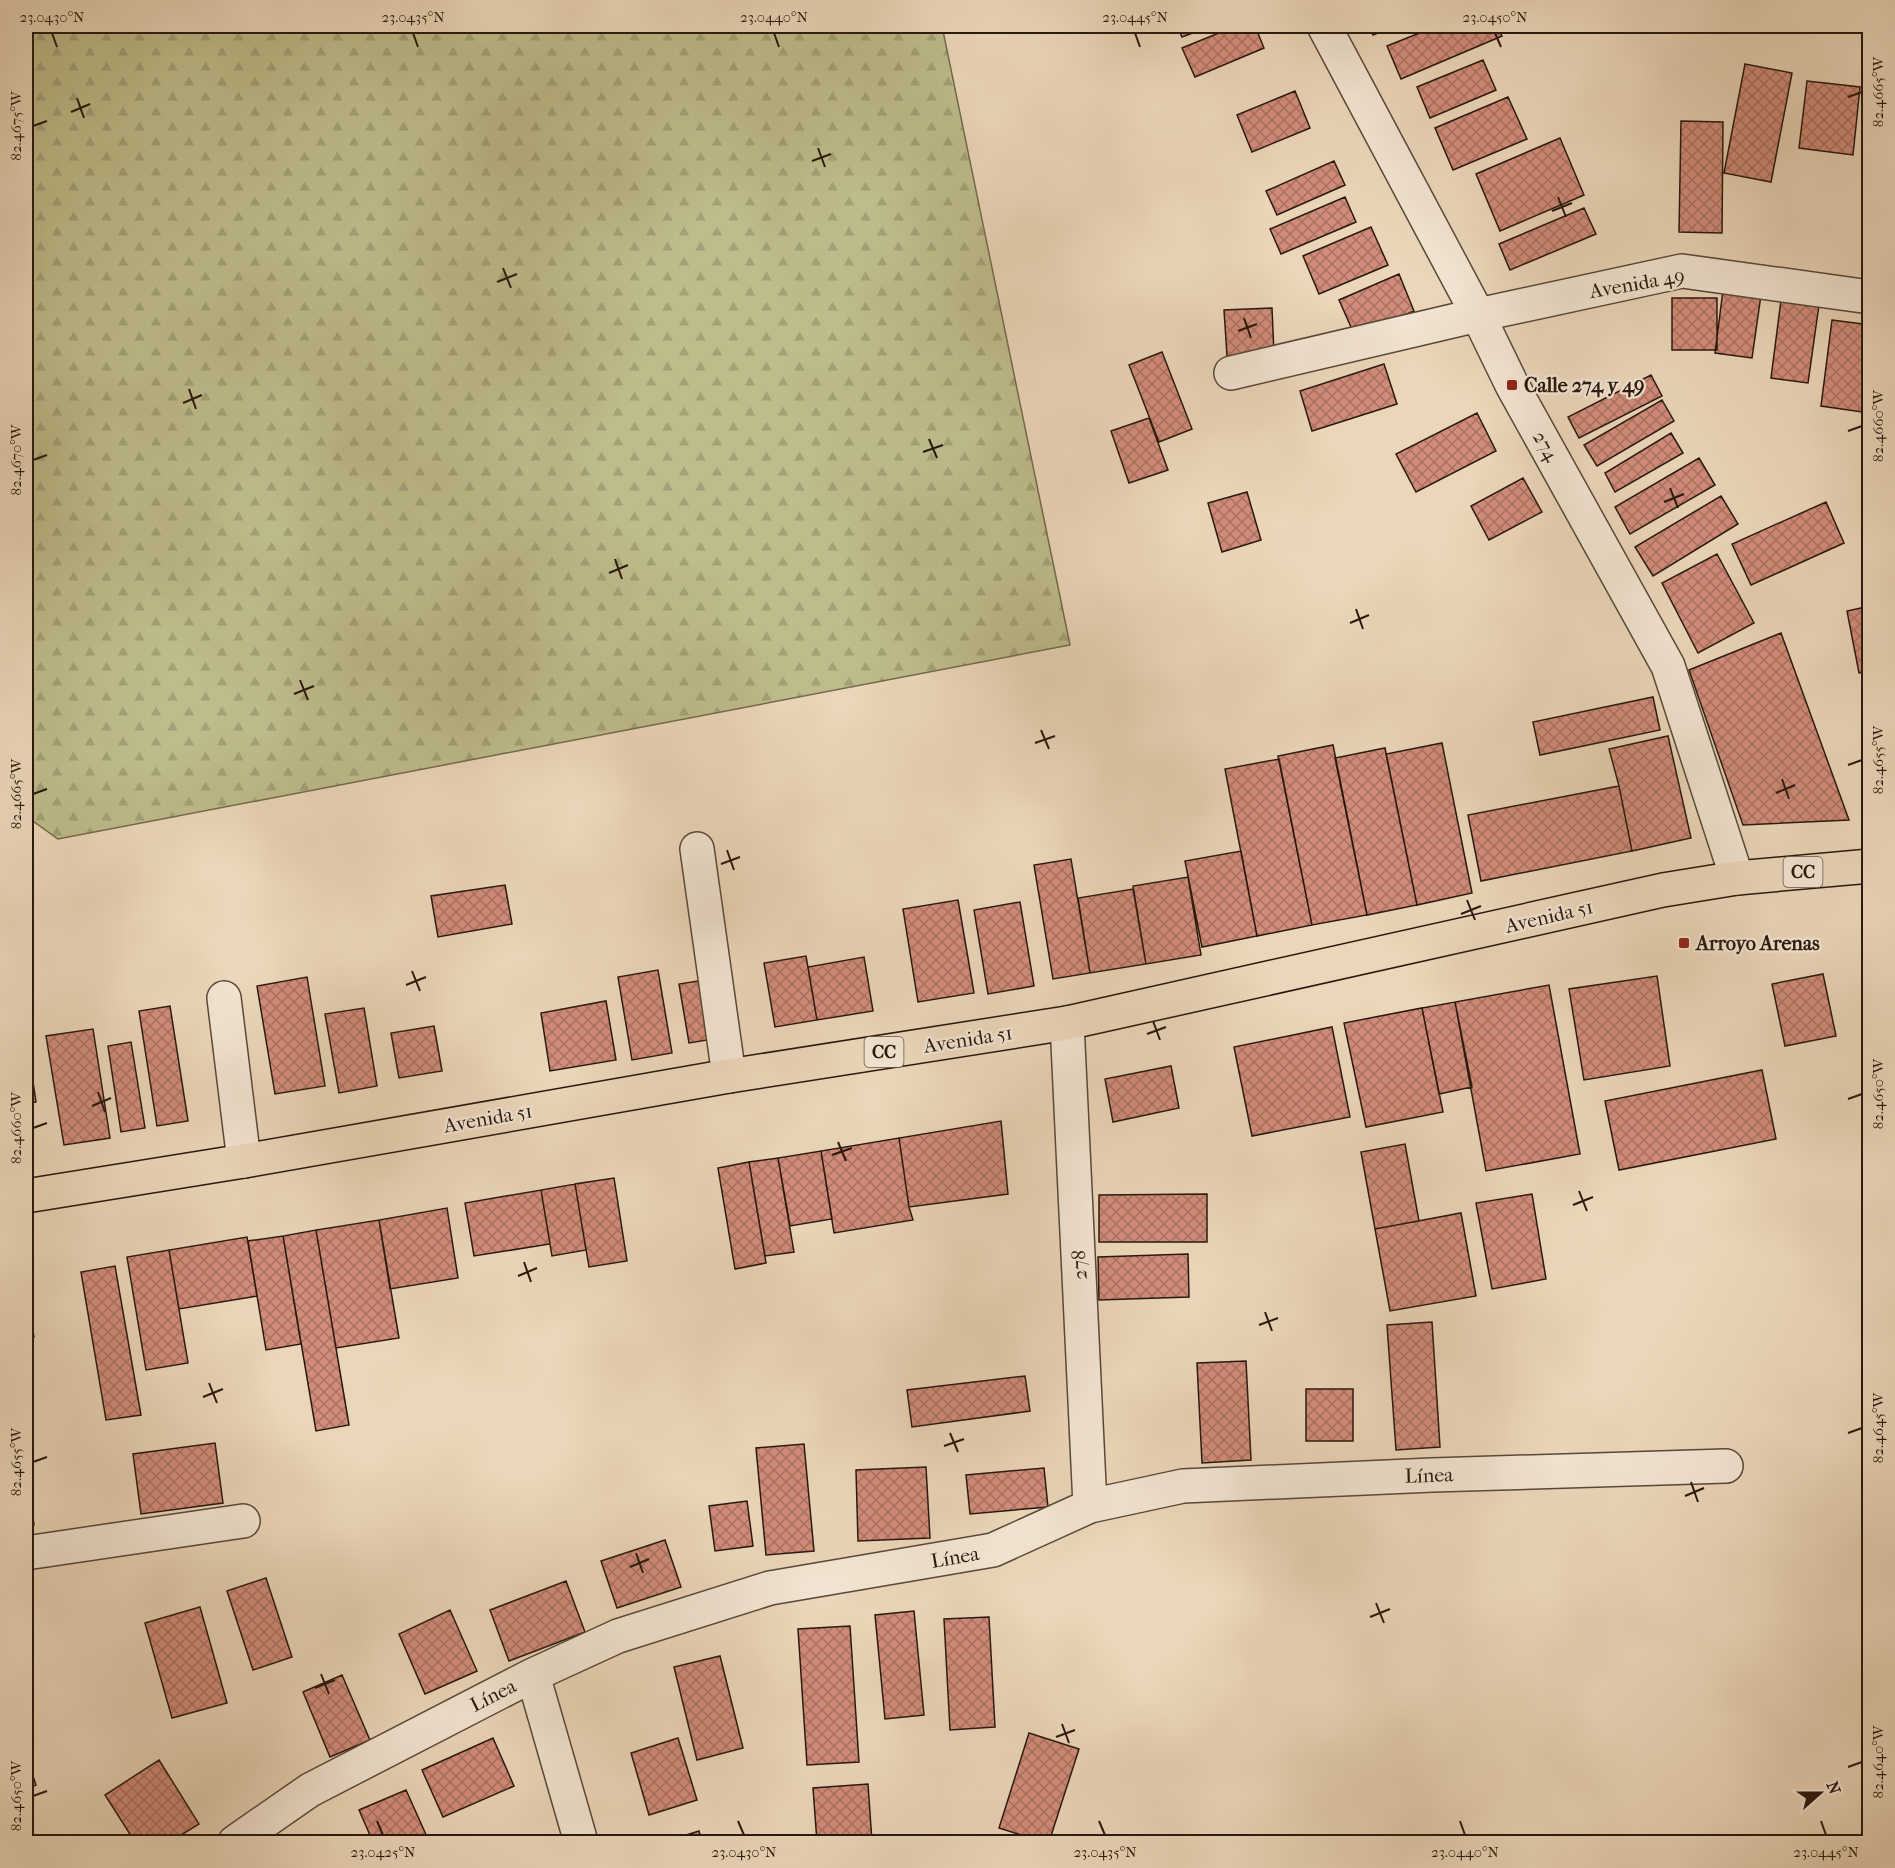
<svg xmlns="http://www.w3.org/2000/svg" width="1895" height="1868" font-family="'IM FELL French Canon',serif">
<defs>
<pattern id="forest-firs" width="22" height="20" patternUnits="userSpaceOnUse" patternTransform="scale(1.5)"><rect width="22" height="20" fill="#bebc8b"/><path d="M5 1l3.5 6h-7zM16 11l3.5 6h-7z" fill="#a3a177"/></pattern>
<pattern id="building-cross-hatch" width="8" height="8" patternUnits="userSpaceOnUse" patternTransform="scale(1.5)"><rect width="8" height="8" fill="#d28c7a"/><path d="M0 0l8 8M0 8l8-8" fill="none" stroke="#aa7162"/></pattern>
</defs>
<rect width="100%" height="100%" fill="#ebd6b9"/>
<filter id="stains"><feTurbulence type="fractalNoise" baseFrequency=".00333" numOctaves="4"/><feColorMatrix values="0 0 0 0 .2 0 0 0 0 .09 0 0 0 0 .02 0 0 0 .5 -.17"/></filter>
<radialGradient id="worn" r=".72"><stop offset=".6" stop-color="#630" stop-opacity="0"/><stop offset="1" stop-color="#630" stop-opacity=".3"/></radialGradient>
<path fill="url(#forest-firs)" stroke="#726a4c" stroke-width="1.5" d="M26,26H942L1070,645L58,839L26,816Z"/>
<path fill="url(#building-cross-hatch)" stroke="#27180d" stroke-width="1.5" d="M1177,26H1211L1182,37Z
M1236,26H1255L1264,48L1195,77L1182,48Z
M1369,26H1396L1373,35Z
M1437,26H1497L1502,36L1401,79L1387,46Z
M1483,60L1496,90L1430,118L1417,87Z
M1745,64L1792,73L1771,182L1724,173Z
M1807,81L1860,87L1853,155L1799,148Z
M1295,91L1310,128L1252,152L1237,115Z
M1508,97L1527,139L1453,170L1435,128Z
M1681,121L1723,122L1722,233L1679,232Z
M1560,138L1584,195L1500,231L1476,174Z
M1334,161L1345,185L1277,215L1266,191Z
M1345,197L1356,222L1281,254L1270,229Z
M1870,198V237H1864Z
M1584,208L1596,234L1510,270L1499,244Z
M1371,227L1388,265L1319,294L1303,256Z
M1399,274L1414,311L1355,336L1339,300Z
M1723,290L1761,295L1752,358L1715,353Z
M1672,298H1717V350H1672Z
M1781,300L1819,305L1808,383L1771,378Z
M1272,308L1274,354L1227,356L1224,310Z
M1832,320L1870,325V354L1862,412L1821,406Z
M1162,352L1192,429L1159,442L1129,365Z
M1384,364L1397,404L1312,431L1300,391Z
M1651,375L1662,396L1579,438L1568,417Z
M1662,400L1674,421L1597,466L1584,445Z
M1477,413L1496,451L1416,492L1396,454Z
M1149,418L1168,470L1129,483L1111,431Z
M1671,433L1683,453L1615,492L1605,473Z
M1699,458L1715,485L1630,534L1615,507Z
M1523,478L1542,512L1489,540L1471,506Z
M1247,492L1261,540L1222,552L1208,503Z
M1721,496L1738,524L1653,576L1635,547Z
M1826,502L1844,543L1751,585L1732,544Z
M1717,554L1754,623L1698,653L1662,583Z
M1870,606V671L1859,673L1847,611Z
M1781,633L1849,820L1743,825L1689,670Z
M1653,697L1660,730L1540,755L1533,722Z
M1668,736L1691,838L1632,851L1619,786L1609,749Z
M1442,743L1472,893L1417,905L1386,754Z
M1333,745L1367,915L1312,925L1278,756Z
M1385,748L1417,905L1367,915L1335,758Z
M1279,759L1312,925L1257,936L1225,769Z
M1619,786L1632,851L1481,881L1468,815Z
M1241,851L1257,936L1202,947L1185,861Z
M1071,859L1090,973L1053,979L1034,865Z
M1188,877L1201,955L1146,964L1133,886Z
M505,885L512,924L438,937L431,896Z
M1133,889L1146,964L1090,973L1078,898Z
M958,900L974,993L918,1002L903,909Z
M1020,902L1034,986L988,994L974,910Z
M806,956L817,1020L775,1027L764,963Z
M864,957L873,1011L817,1020L808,967Z
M658,970L672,1053L632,1060L618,977Z
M1870,971V1079H1868Z
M1823,974L1836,1036L1785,1046L1772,984Z
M1657,976L1670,1066L1584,1080L1569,989Z
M307,977L325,1086L275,1094L257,986Z
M710,979L720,1038L689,1043L679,984Z
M1549,985L1580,1154L1486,1171L1455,1002Z
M606,1001L616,1060L550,1071L541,1013Z
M1455,1002L1472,1087L1439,1094L1422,1008Z
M170,1006L188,1121L157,1126L139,1011Z
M364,1008L377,1086L339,1093L325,1014Z
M1422,1008L1443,1112L1366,1127L1344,1023Z
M434,1026L442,1071L399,1078L391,1033Z
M1332,1027L1350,1117L1252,1136L1234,1047Z
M93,1029L110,1138L64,1145L46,1036Z
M26,1034L36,1102L26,1104Z
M131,1042L145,1128L121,1132L108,1046Z
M1171,1066L1179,1108L1113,1122L1105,1079Z
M1762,1070L1776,1139L1619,1170L1605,1101Z
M1001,1121L1008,1194L909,1207L899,1138Z
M899,1138L909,1207L913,1220L834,1233L821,1151Z
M1405,1144L1419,1221L1375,1229L1361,1152Z
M821,1151L832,1219L790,1226L778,1158Z
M778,1158L794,1252L765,1256L749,1162Z
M749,1162L766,1263L735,1269L718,1168Z
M614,1178L627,1261L589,1267L575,1184Z
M575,1184L586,1250L552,1256L541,1190Z
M541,1190L550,1244L474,1256L465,1203Z
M1207,1194V1242H1099V1195Z
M1532,1194L1546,1279L1492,1289L1476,1203Z
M447,1208L458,1278L390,1289L379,1220Z
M1461,1213L1476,1296L1390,1311L1375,1229Z
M379,1220L399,1338L336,1348L316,1230Z
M316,1230L349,1425L316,1431L283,1236Z
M283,1236L301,1344L266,1350L248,1241Z
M247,1237L257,1296L179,1309L169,1250Z
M169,1250L188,1363L146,1370L127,1257Z
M1188,1254L1189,1297L1099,1300L1098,1257Z
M115,1266L141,1415L106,1420L81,1272Z
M26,1295L34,1337L26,1339Z
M1432,1322L1440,1447L1396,1450L1387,1325Z
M1246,1361L1251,1460L1202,1463L1197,1363Z
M1025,1376L1030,1411L912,1427L907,1390Z
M1306,1389H1353V1441H1306Z
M215,1443L223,1503L141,1514L133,1454Z
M804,1444L814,1551L766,1555L756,1448Z
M26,1466L34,1525L26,1527Z
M926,1467L930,1538L858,1541L856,1470Z
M1044,1468L1048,1507L970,1514L966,1475Z
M747,1501L753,1546L715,1551L709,1506Z
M665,1540L681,1587L617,1608L601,1561Z
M266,1578L292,1657L253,1670L227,1591Z
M566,1581L585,1632L509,1661L490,1610Z
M200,1607L227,1703L172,1718L145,1623Z
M450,1610L477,1671L425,1694L399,1634Z
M914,1611L924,1715L885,1719L875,1615Z
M989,1617L995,1727L950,1730L944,1619Z
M850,1626L859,1762L807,1765L798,1629Z
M720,1656L743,1748L697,1760L674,1667Z
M342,1675L370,1740L330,1757L303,1692Z
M1029,1733L1079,1749L1049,1842H1043L999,1828Z
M493,1738L514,1786L443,1817L422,1770Z
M678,1738L697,1800L649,1815L631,1753Z
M26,1756L36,1785L26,1789Z
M159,1760L199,1824L170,1842H135L105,1795Z
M868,1784L872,1842H817L813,1788Z
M406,1790L428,1839L419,1842H373L359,1810Z
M699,1831L702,1842H664Z
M320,1835L325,1842H309Z"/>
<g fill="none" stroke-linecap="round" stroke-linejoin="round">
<g stroke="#584838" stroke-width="36">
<path id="minor" d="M1324,26L1478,315L1512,385L1668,666L1737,878
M1231,373L1478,315L1682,271L1870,297
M697,849L729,1076
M224,998L244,1161
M1067,1023L1090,1506
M26,1553L243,1521
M533,1675L581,1842
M235,1842L310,1790L533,1675L618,1636L770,1588L993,1550L1090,1506L1183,1486L1432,1475L1726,1466"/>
</g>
<g stroke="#27180d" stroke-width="36">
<path id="major" d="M26,1196L244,1161L729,1076L1067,1023L1663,890L1737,878L1870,866"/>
</g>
<use href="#minor" stroke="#f2e4d2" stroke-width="33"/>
<use href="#major" stroke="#ebd6b9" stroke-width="33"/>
</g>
<path fill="none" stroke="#27180d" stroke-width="2" d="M52,33L57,47M413,33L418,47M774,33L779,47M1135,33L1140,47M1495,33L1501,47M1848,97L1862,92M77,98L84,118M71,112L90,104M33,126L47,121M818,148L825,167M812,161L831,154M1558,197L1566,217M1552,211L1572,203M503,268L511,288M497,282L517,274M1244,318L1251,338M1238,331L1257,324M189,389L196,409M183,403L202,395M1848,431L1862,426M929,439L937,458M923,452L943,445M33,460L47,455M1670,488L1678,508M1664,502L1684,494M615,559L622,579M609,573L628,565M1356,609L1363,629M1350,623L1369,615M300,680L308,700M294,694L314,686M1041,730L1049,749M1035,743L1055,736M1848,765L1862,760M1782,779L1789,799M1776,793L1795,785M33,794L47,789M727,850L734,870M721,864L740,857M1467,900L1475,920M1461,914L1481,906M412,971L420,991M406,985L426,977M1153,1021L1160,1040M1147,1034L1166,1027M98,1092L105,1112M1848,1099L1862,1094M92,1106L111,1098M33,1128L47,1123M838,1142L846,1161M832,1155L852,1148M1579,1191L1587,1211M1573,1205L1593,1197M524,1262L531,1282M518,1276L537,1268M1265,1312L1272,1331M1259,1325L1278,1318M209,1383L217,1403M203,1397L223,1389M950,1433L958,1452M1848,1433L1862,1428M944,1446L964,1439M33,1462L47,1457M1691,1482L1698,1502M1685,1496L1704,1488M636,1553L643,1573M630,1567L649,1559M1376,1603L1384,1623M1370,1617L1390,1609M321,1674L329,1694M315,1688L335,1680M1062,1724L1069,1743M1056,1737L1075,1730M1848,1767L1862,1762M33,1796L47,1791M377,1821L383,1835M738,1821L744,1835M1099,1821L1105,1835M1460,1821L1465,1835M1821,1821L1826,1835"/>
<g fill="#8f2418" stroke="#f2e4d2" stroke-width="2">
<rect x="1506" y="379" width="12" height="12" rx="3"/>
<rect x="1678" y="937" width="12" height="12" rx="3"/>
</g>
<g text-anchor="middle" stroke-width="4.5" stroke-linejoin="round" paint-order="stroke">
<g fill="#f2e4d2" stroke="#645548" stroke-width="1.5">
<rect x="1783.5" y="857" width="39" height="30" rx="4.5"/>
<rect x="864.5" y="1037" width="39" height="30" rx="4.5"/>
</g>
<g font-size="18" font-weight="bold" fill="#27180d">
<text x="1803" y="878">CC</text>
<text x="884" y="1058">CC</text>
</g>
<g font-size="20" fill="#27180d" stroke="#f2e4d2">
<text transform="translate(1637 283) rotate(-10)" y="7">Avenida 49</text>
<text transform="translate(1546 446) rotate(61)" y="7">274</text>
<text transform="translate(1549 916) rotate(-13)" y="7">Avenida 51</text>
<text transform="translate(968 1039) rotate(-9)" y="7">Avenida 51</text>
<text transform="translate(488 1118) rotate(-10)" y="7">Avenida 51</text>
<text transform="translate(1079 1265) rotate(-93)" y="7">278</text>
<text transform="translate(1429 1475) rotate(-2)" y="7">Línea</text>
<text transform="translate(955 1557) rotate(-10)" y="7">Línea</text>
<text transform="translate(493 1695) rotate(-27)" y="7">Línea</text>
</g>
<g font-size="20" font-weight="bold" fill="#27180d" stroke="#f2e4d2" text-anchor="start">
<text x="1524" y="392">Calle 274 y 49</text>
<text x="1696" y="950">Arroyo Arenas</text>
</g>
</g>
<rect width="1895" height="1868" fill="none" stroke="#ebd6b9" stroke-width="66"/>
<g transform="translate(1820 1793) rotate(69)" stroke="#f2e4d2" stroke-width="4.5" paint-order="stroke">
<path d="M0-4.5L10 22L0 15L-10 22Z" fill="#27180d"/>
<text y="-9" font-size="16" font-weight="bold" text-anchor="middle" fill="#27180d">N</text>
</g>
<rect x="33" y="33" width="1829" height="1802" fill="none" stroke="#27180d" stroke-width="2"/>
<g font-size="15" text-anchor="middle" fill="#27180d">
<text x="52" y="22">23.0430°N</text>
<text x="413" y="22">23.0435°N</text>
<text x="774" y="22">23.0440°N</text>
<text x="1135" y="22">23.0445°N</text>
<text x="1495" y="22">23.0450°N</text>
<text transform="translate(1878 92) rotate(-90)" y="5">82.4665°W</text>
<text transform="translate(16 126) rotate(-90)" y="5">82.4675°W</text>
<text transform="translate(1878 426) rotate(-90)" y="5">82.4660°W</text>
<text transform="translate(16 460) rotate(-90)" y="5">82.4670°W</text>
<text transform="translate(1878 760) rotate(-90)" y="5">82.4655°W</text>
<text transform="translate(16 794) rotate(-90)" y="5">82.4665°W</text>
<text transform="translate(1878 1094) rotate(-90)" y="5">82.4650°W</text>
<text transform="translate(16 1128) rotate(-90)" y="5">82.4660°W</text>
<text transform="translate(1878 1428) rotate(-90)" y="5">82.4645°W</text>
<text transform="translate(16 1462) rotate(-90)" y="5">82.4655°W</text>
<text transform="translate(1878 1762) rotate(-90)" y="5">82.4640°W</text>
<text transform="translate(16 1796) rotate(-90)" y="5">82.4650°W</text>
<text x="383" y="1857">23.0425°N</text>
<text x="744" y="1857">23.0430°N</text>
<text x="1105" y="1857">23.0435°N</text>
<text x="1465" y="1857">23.0440°N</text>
<text x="1826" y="1857">23.0445°N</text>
</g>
<rect width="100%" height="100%" filter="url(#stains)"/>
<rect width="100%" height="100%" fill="url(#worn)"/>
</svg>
